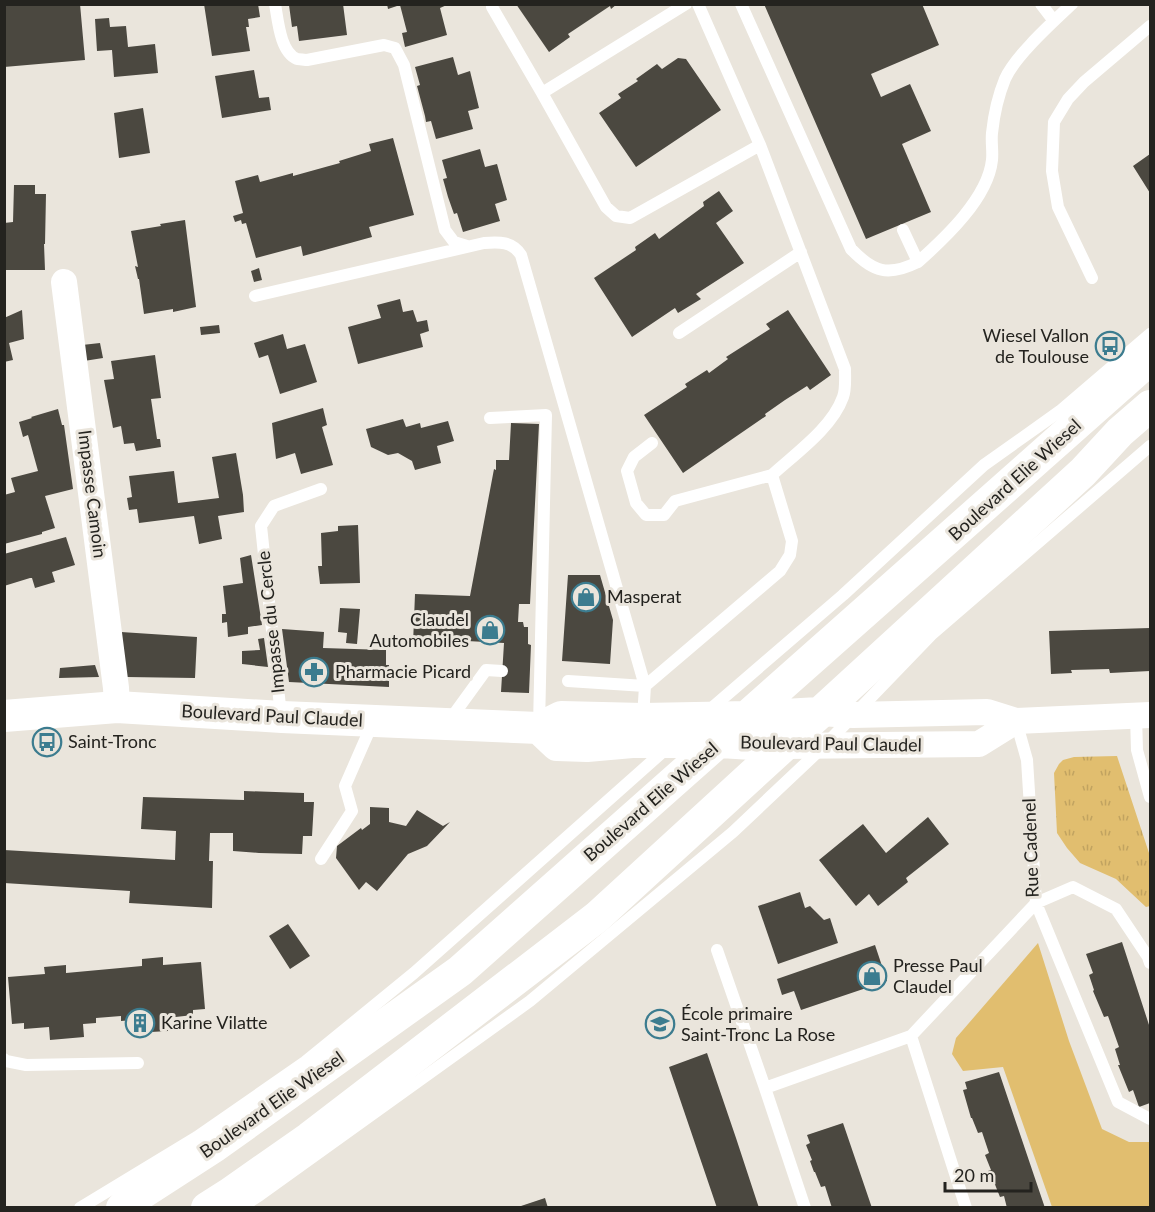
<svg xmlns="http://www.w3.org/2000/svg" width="1155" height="1212" font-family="Lato,sans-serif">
<defs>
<pattern id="grass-tufts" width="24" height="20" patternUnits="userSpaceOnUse" patternTransform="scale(1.5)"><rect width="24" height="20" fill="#e1be6f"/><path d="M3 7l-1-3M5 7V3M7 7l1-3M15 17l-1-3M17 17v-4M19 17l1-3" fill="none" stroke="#c1a360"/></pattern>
</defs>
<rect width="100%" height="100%" fill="#eae5dc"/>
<path fill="url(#grass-tufts)" d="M1117,756L1150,856V906L1146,907L1116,879L1080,863L1067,848L1057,833L1054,773L1059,764L1063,760L1074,757Z"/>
<path fill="#e1be6f" d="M1038,943L1069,1041L1102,1129L1129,1142H1150V1207H1052L1003,1067L963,1071L952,1054L956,1038Z"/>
<path fill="#4b4840" d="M4,4H80L85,60L4,67Z
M204,4H258L260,17L248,19L249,27H246L250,51L212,56Z
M295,4H343L347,35L299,41L297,26L292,27L289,5Z
M387,4H449L440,8L447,35L405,47L402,33L407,32L400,5L388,9Z
M516,4H617L611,9L610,6L568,34L570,37L549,52Z
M764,4H922L939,45L871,74L881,97L910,84L931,131L902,144L931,212L866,239Z
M109,18L110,27L126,26L128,47L155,44L158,73L114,77L112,50L97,51L95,19Z
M453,57L458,75L470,71L479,108L468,111L473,129L436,139L431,121L426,122L425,116L417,86L420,85L415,67Z
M678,58L686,59L721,110L636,167L599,113L621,98L618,94L638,81L636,79L657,64L662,69Z
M254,70L259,98L269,97L271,110L222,118L215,76Z
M143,108L150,153L119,158L114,113Z
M393,138L414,215L369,227L372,237L303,256L301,246L256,258L246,223L242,224L241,220L235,222L233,216L243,213L235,181L258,175L260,182L293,173V176L329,166L340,163L339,161L371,151L369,144Z
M480,149L485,167L497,164L507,200L495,204L500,221L463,232L457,213L454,214L448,197L443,179L447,178L442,160Z
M1150,154V193L1133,166Z
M14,185H35V194H46L45,244H44L45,270H4V223L13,222Z
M719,191L733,211L716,223L744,263L696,294L701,299L678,313L675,308L632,337L594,278L636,250L635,247L655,233L659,239L704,206L703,202Z
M185,220L196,307L173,312V309L144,314L139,279H138L135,266L138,267L131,231L161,226L160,224Z
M259,268L262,280L254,282L251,271Z
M400,299L403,312L413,310L417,322L427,320L429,331L420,334L423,347L358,364L348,327L381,318L377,305Z
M22,310L24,339L9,343L13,360L4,362V318Z
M788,310L831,375L810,390L807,386L785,400L765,414L766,416L683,473L644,415L687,387L685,384L707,370L709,373L728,359L726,357L770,329L766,324Z
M219,325L220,333L201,335L200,327Z
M283,334L287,349L305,344L317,382L280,394L268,355L259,358L254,343Z
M100,343L103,358L84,361L82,345Z
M155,355L161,398L151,399L157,439H160L161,447L136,451L134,443L124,444L121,426L113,428L104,380L114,379L111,361Z
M323,408L327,425L322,427L333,465L301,474L295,453L276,459L272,423Z
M58,409L62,425H64L73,489L45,496L55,528L42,532V534L4,544V495L15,492L11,478L38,471L28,435L23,437L19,422L32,418L31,417Z
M403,419L406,427L420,423L421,428L448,421L454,441L437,446L441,463L415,470L412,461L398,453L388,455L371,447L366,429Z
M511,423L539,424L530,604H519L518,622H523L524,627H528V644L531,645L529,693L501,692L504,643L467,641V647L413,644L415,594L470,596L494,469L496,470V460H509Z
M236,453L243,495L244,512L218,516L222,539L199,544L194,516L139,523L137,509L129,510L127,498L132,497L129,476L174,471L178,503L219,498L212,457Z
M358,525L360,583L320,584L318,566H322L321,533L338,531V526Z
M66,537L75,565L52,572L55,582L35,588L32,578H30L4,586V554Z
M251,555L262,625L248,627V634L228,637L227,622L222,623V614H226L223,586L243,583L240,558Z
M568,575H600L613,620L610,664L562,661Z
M340,608L360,609L357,644L346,643L347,633L338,632Z
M1150,628V671L1110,673L1109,669L1071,670L1072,673L1051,674L1049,631Z
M282,629L324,632L323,648L386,650V665H389V687L289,682Z
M121,632L197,637L195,678L127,677Z
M264,638L268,667L242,664V651L260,650L258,639Z
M95,665L99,677L59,678L60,668Z
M244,791L304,793V802H314L312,836H303L302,854L259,853L233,851V833H210L209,861H213L212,908L129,903L130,891L4,883V850L175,860L176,831L141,829L143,797L244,800Z
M370,807L389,808V822L406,826L417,810L443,826L450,822L427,846L408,854L377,891L366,882L359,890L336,858L337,846L361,828L362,830L370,824Z
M928,817L949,844L906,878L908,882L878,906L869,894L856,906L819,860L863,824L886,853Z
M800,892L805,908L810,906L824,920L830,918L838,943L778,964L758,906Z
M288,924L310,956L290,969L269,936Z
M1122,942L1150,1028V1103L1139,1107L1133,1090L1129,1092L1118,1065H1120L1115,1049L1119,1047L1108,1016L1104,1017L1093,991L1094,990L1089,975L1093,973L1086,954Z
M875,945L887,981L801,1010L794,991L782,995L777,979Z
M163,957V965L201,962L205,1009L193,1010V1015L167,1018L168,1031L134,1033L133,1020L121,1021V1016L96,1018V1023L83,1024L84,1037L50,1040L49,1027L24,1029V1023L12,1024L8,977L45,974L44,967L66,965V973L142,966V959Z
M707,1053L736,1138L759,1208H717L669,1067Z
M999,1072L1045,1208H1007L1004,1196L1000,1197L994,1182H992L988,1171L991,1170L985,1155L989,1153L982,1132L978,1133L972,1118H971L963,1090L967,1089L965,1082Z
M843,1123L872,1208H832L825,1186L821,1187L815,1172H814L810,1161L812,1160L806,1145L810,1143L807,1135Z
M545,1198L548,1208H518V1207Z"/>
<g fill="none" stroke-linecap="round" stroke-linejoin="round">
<path stroke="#fff" stroke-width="12" d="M275,4C278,20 280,52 297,59C298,59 306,60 307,60L384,45L395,48L404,65L445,230L454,242L467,246
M492,4V7L542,93
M686,4L542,93L606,207L616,216L630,218L760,145
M741,4L851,249C873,272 888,277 918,262
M1041,4L1054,21
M903,230L918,262C945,238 988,198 992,160C993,151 991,142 992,133C994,114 998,96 1005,79C1015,56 1053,22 1072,4
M1092,278L1058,207L1052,171L1054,122L1068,99L1084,82L1150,26
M255,296L484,243C499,242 512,241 521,255L645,686L780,571L790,555L792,541L772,475C796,453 832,428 843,397C846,389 845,378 845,369L760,145L698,4
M679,333L801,252
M490,418L546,415L539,726
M652,443L634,457L627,471L636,503L646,515H664L675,501L772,475
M568,681L645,686L643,718
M707,712L843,595L984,465L1060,411L1150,334
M281,716L261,526L274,506L321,489
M1136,716L1137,750L1150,797
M449,721L486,670L502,671
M321,859L352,811L345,786L373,722
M717,950L765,1088L911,1036L1036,903L1027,760L1016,721
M1150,963L1148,957L1116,909L1073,887L1036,903L1118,1102L1150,1119
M911,1036L966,1208
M4,1059L6,1061L26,1065L138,1063
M765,1088L805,1208
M80,1208L197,1137L305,1062L414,973L667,748
M240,1208L260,1195L530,1001L733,832L824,746L931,635L1150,446"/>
<path stroke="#fff" stroke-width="26" d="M64,282L116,688L117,707
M819,713L853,715L987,712L1016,721L1150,715
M784,746L979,744L1016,721"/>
<path stroke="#fff" stroke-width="32" d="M4,716L117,707L282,717L539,728L561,717L643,719L748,717L819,713
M539,728L557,745L587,746L632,742H720L784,746
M122,1208L127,1203L215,1146L460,971L1150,359
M207,1208L229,1194L309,1138L597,917L1083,472L1120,432L1150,406"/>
</g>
<defs>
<g id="bus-ring" transform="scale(1.5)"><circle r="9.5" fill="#eae5dc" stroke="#3c7c8f" stroke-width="1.5"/><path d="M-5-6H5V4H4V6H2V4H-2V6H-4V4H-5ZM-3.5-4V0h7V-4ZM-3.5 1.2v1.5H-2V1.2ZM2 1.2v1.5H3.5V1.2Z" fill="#3c7c8f"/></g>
<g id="shop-ring" transform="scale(1.5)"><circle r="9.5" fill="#eae5dc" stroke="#3c7c8f" stroke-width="1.5"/><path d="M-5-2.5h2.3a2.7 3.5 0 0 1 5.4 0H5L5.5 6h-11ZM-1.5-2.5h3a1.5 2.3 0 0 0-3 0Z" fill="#3c7c8f"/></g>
<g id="pharmacy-ring" transform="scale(1.5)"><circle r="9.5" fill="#eae5dc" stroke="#3c7c8f" stroke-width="1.5"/><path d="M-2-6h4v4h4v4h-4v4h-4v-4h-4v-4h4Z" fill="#3c7c8f"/></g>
<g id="building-ring" transform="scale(1.5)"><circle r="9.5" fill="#eae5dc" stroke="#3c7c8f" stroke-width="1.5"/><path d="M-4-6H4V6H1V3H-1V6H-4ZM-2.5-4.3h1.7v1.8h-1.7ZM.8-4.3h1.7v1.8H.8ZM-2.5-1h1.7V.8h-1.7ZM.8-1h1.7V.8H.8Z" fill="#3c7c8f"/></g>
<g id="school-ring" transform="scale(1.5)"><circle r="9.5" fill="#eae5dc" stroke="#3c7c8f" stroke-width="1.5"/><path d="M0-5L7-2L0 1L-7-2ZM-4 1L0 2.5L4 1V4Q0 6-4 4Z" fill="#3c7c8f"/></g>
</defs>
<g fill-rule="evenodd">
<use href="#bus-ring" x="1110" y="346"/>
<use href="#shop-ring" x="586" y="597"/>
<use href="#shop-ring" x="490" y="630"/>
<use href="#pharmacy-ring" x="314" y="672"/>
<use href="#bus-ring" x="47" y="742"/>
<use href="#shop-ring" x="872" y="976"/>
<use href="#building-ring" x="140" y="1023"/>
<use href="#school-ring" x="660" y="1024"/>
</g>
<g text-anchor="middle" stroke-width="6" stroke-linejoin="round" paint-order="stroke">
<g font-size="18" fill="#24231f" stroke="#eae5dc" text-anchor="start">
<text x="1089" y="342" text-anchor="end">Wiesel Vallon<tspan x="1089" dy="21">de Toulouse</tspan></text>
<text x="607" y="603">Masperat</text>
<text x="469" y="626" text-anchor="end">Claudel<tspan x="469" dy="21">Automobiles</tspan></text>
<text x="335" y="678">Pharmacie Picard</text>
<text x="68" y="748">Saint-Tronc</text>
<text x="893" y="972">Presse Paul<tspan x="893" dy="21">Claudel</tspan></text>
<text x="681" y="1020">École primaire<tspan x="681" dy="21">Saint-Tronc La Rose</tspan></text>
<text x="161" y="1029">Karine Vilatte</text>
</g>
<g font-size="18" fill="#24231f" stroke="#eae5dc">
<text transform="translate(1015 480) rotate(-42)" y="6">Boulevard Elie Wiesel</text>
<text transform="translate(92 494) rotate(83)" y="6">Impasse Camoin</text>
<text transform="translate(271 622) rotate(-96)" y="6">Impasse du Cercle</text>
<text transform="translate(272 716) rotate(3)" y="6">Boulevard Paul Claudel</text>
<text transform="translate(831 744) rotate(1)" y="6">Boulevard Paul Claudel</text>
<text transform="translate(651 802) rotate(-41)" y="6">Boulevard Elie Wiesel</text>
<text transform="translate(1031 848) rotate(-92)" y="6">Rue Cadenel</text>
<text transform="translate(272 1105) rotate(-35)" y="6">Boulevard Elie Wiesel</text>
</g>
</g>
<rect width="1155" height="1212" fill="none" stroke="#24231f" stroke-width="12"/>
<path d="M945 1182v9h86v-9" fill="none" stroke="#24231f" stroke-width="3"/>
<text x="954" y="1182" font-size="18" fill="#24231f" stroke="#eae5dc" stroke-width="4.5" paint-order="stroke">20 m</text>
</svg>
